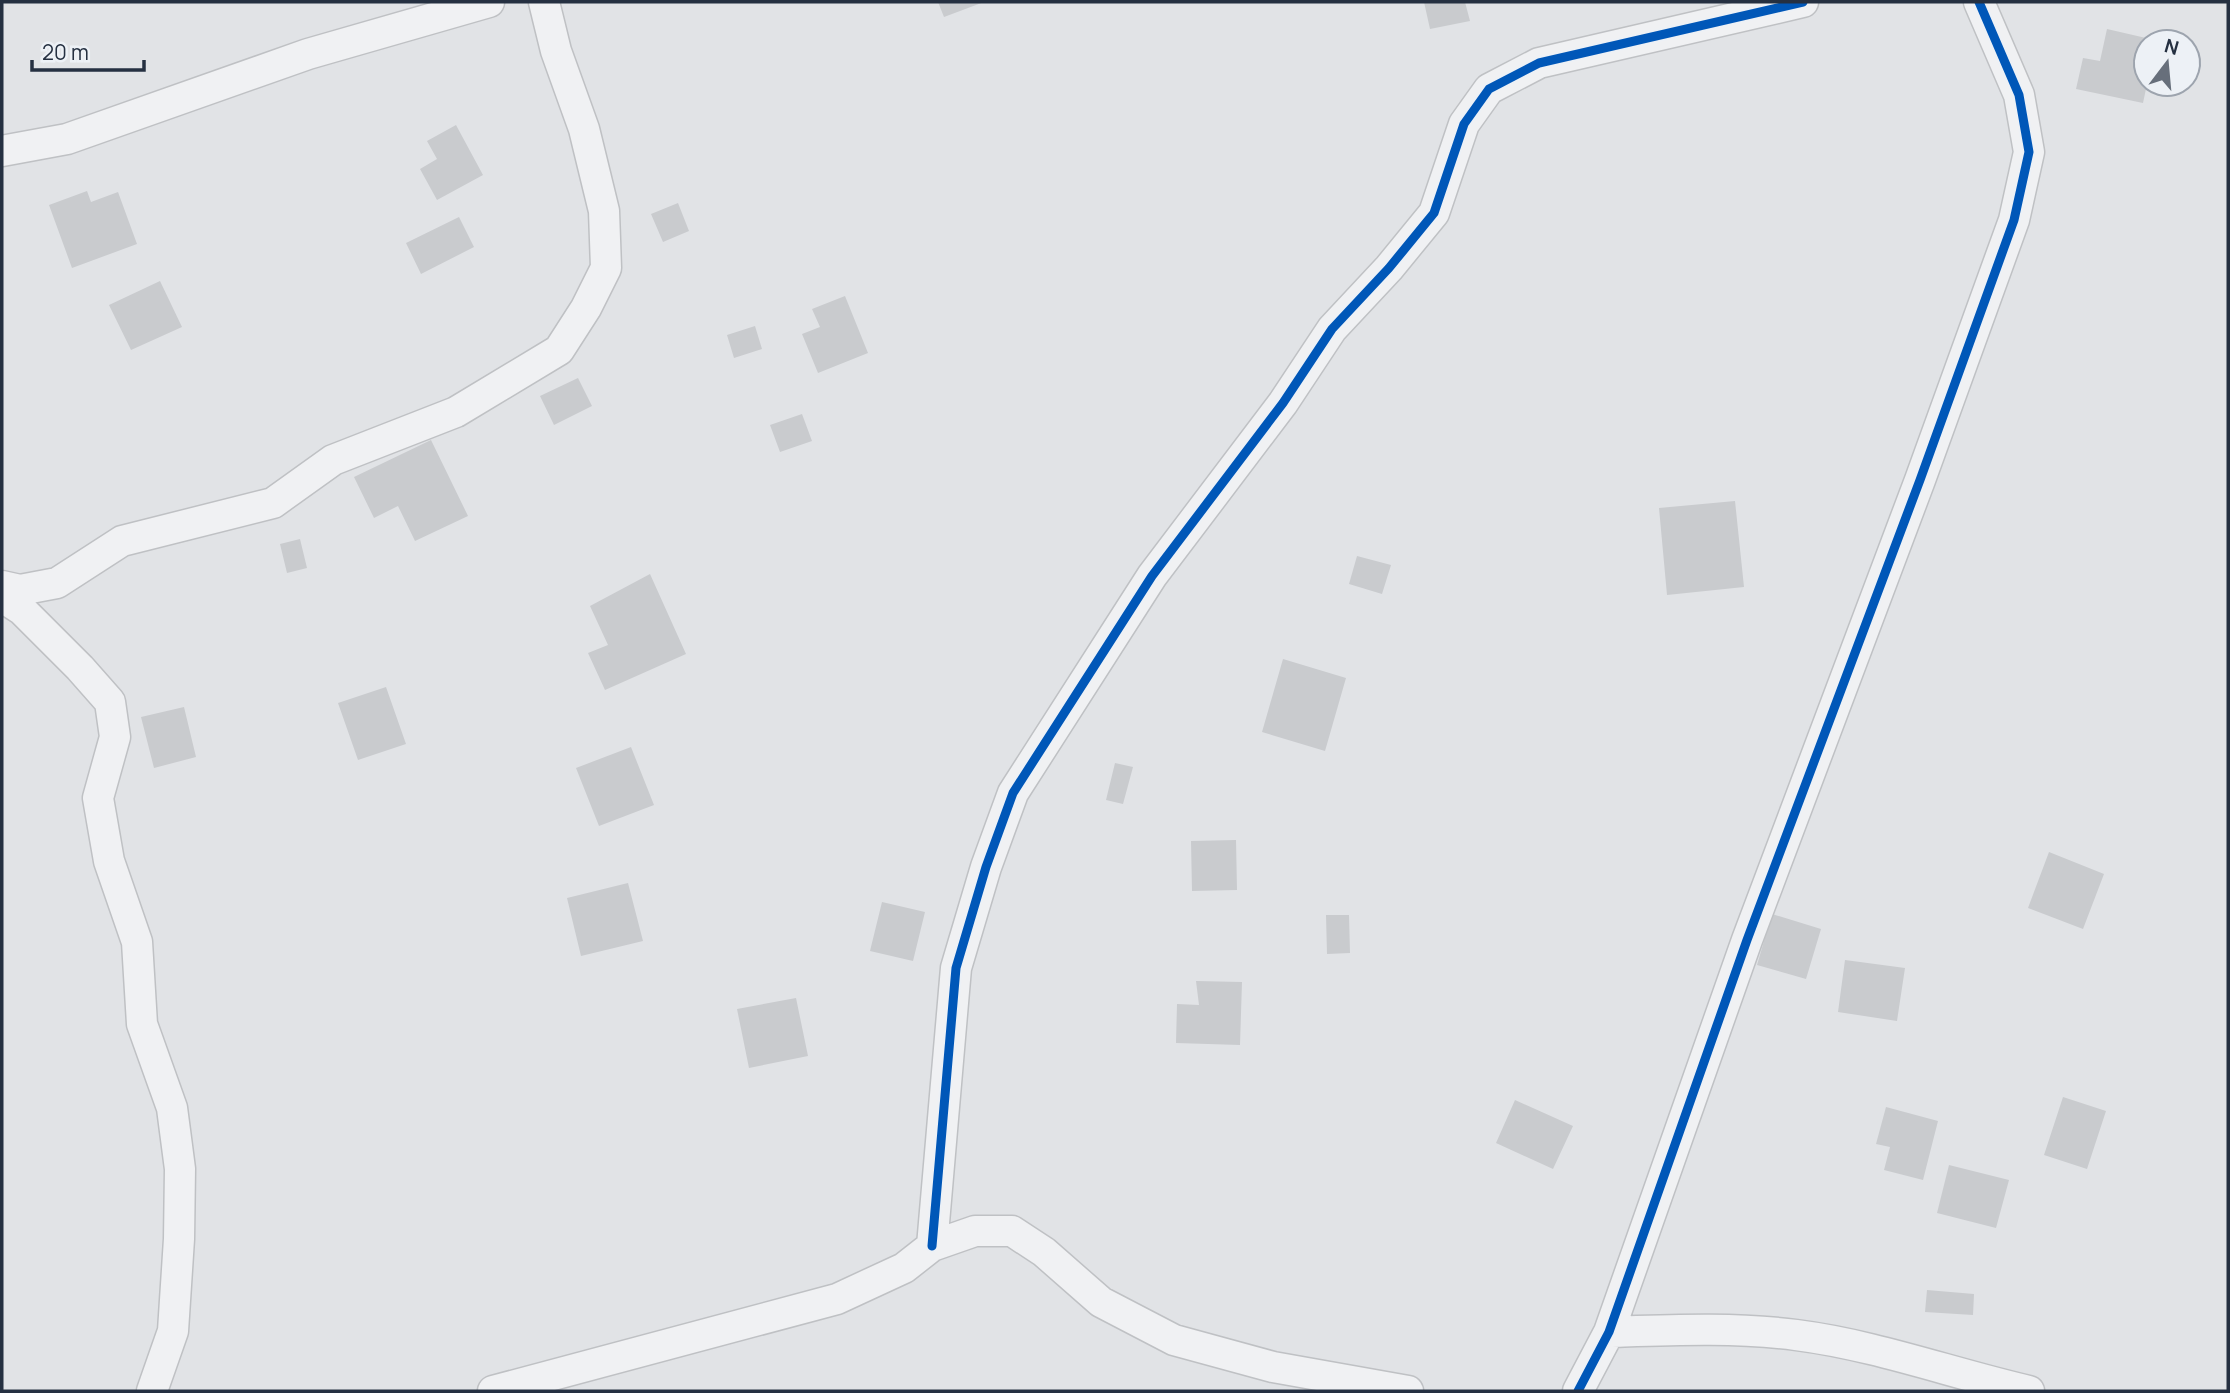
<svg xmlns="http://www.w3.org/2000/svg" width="2230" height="1393" font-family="Manrope,sans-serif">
<rect width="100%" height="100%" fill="#e1e3e6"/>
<path fill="#c9cbce" d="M938,2H984L944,17Z
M1424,2H1465L1470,21L1430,29Z
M2107,29L2159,41L2146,42L2147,84L2143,103L2076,89L2083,58L2100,61Z
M456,125L483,175L437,200L420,169L437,159L427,141Z
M87,191L91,202L118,192L137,244L72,268L49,205Z
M678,203L689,231L663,242L651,214Z
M459,217L474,247L421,274L406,243Z
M160,281L182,327L131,350L109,305Z
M845,296L868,353L818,373L802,334L820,327L812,309Z
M755,326L762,349L734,358L727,335Z
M578,378L592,406L554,425L540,396Z
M802,414L812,441L780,452L770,425Z
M431,440L468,516L415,541L398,506L374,518L354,477Z
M1735,501L1744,587L1667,595L1659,508Z
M300,539L307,568L287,573L280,544Z
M1357,556L1391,565L1382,594L1349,584Z
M650,574L686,654L605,690L588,653L608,645L590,606Z
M1283,659L1346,678L1325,751L1262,732Z
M386,687L406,744L358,760L338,703Z
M184,707L196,757L154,768L141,717Z
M631,747L654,805L599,826L576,768Z
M1115,763L1133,767L1123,804L1106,800Z
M1236,840L1237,890L1192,891L1191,841Z
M2049,852L2104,874L2083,929L2028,908Z
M628,883L643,941L581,956L567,898Z
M882,902L925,912L913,961L870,951Z
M1772,914L1821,929L1806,979L1757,965Z
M1326,915H1349L1350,953L1327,954Z
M1845,960L1905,968L1897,1021L1838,1012Z
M1196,981L1242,982L1240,1045L1176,1043L1177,1004L1199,1005Z
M796,998L808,1056L749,1068L737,1009Z
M2063,1097L2106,1111L2087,1169L2044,1155Z
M1515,1100L1573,1126L1553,1169L1496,1143Z
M1886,1107L1938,1121L1923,1180L1884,1170L1890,1147L1876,1144Z
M1949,1165L2009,1180L1996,1228L1937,1213Z
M1927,1290L1974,1294L1973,1315L1925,1312Z"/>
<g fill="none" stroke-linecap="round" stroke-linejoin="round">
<g stroke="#bfc1c4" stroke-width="33">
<path id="minor" d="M2,151L67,139L308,54L489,2
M2,586L20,590L57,583L122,541L273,503L333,460L456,412L559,350L586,308L606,268L604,211L584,129L556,51L544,2
M2,597L22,610L80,668L110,702L115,737L98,798L109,861L137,942L142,1024L172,1108L180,1169L179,1239L173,1331L152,1391
M932,1246L956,968L986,867L1013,793L1152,576L1283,403L1332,329L1389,268L1434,213L1464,124L1489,89L1539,63L1803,2
M1609,1332C1671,1330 1734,1327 1796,1335C1875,1345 1951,1373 2029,1391
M493,1391L837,1299L904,1268L932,1246L975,1231H1012L1044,1252L1101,1302L1174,1340L1273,1367L1408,1391
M1578,1391L1609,1332L1747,940L1920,480L2014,220L2029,152L2019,95L1979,2"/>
</g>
<use href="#minor" stroke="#f0f1f3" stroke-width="30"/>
<g stroke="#edf1f6" stroke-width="13">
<path id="cycleway" d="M932,1246L956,968L986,867L1013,793L1152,576L1283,403L1332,329L1389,268L1434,213L1464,124L1489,89L1539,63L1803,2
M1578,1391L1609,1332L1747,940L1920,480L2014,220L2029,152L2019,95L1979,2"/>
</g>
<use href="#cycleway" stroke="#0057b8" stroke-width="9"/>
</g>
<rect width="2230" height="1393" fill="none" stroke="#253041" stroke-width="7"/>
<g transform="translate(2167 63) rotate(16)"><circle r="33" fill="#edf1f6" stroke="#9da4ae" stroke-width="2"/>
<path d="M0-5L12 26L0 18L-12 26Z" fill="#676f7b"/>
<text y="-10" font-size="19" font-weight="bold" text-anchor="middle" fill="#253041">N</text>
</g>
<path d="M32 60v10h112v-10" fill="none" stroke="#253041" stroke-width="3.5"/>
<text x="42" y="60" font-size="21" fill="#253041" stroke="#edf1f6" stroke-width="5" paint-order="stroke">20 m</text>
</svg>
